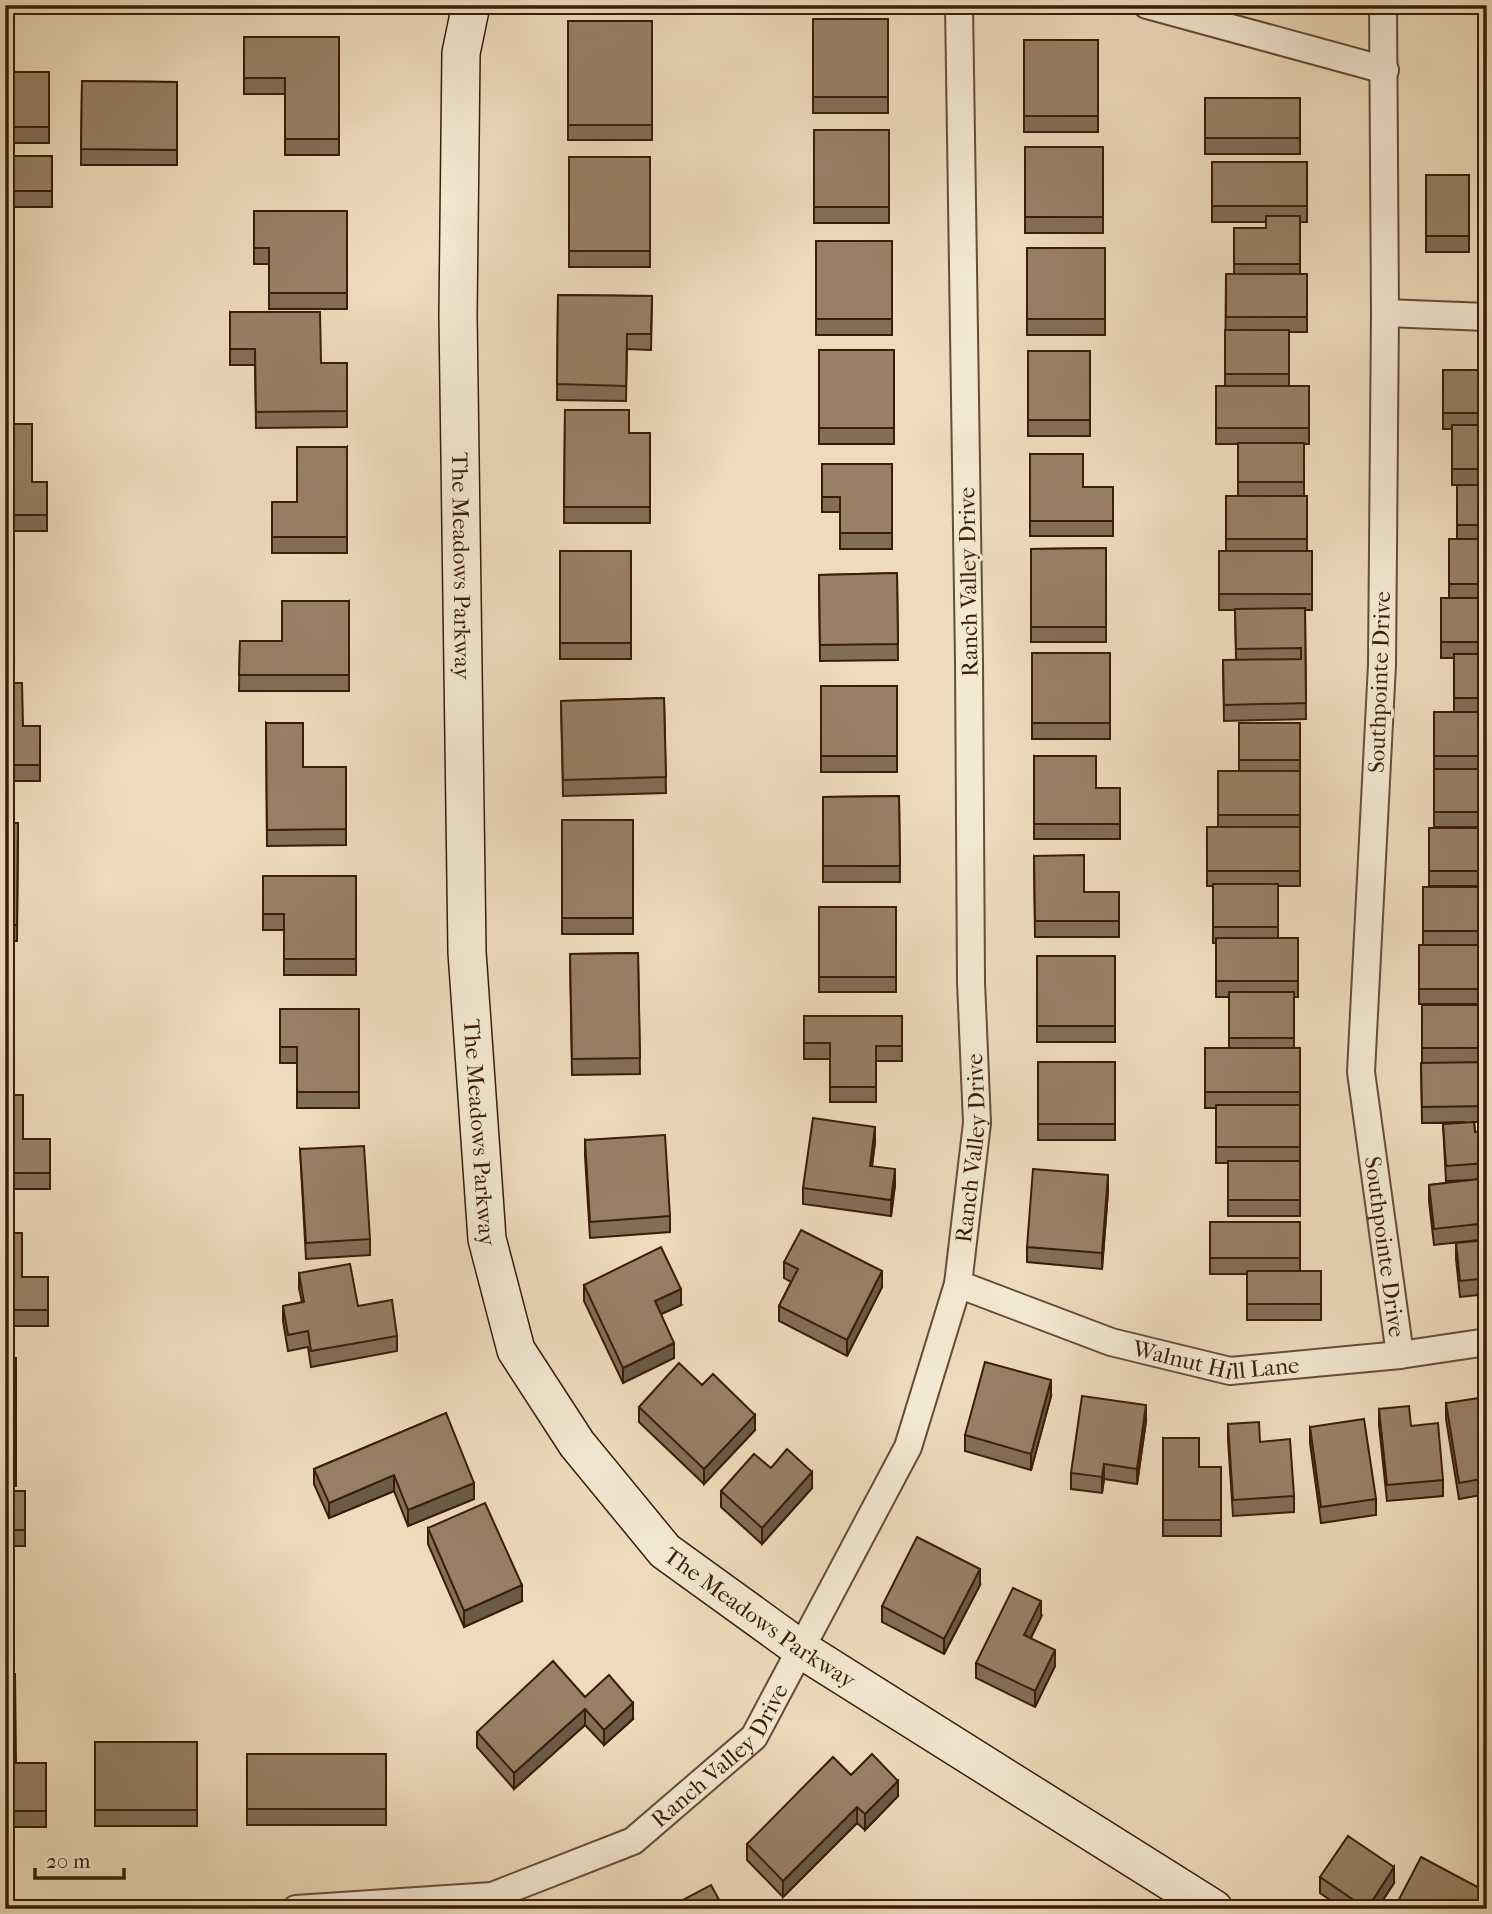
<svg xmlns="http://www.w3.org/2000/svg" width="1492" height="1914" font-family="'IM FELL French Canon',serif">
<rect width="100%" height="100%" fill="#eddbbb"/>
<filter id="stains"><feTurbulence type="fractalNoise" baseFrequency=".00286" numOctaves="4"/><feColorMatrix values="0 0 0 0 .2 0 0 0 0 .09 0 0 0 0 .02 0 0 0 .5 -.17"/></filter>
<radialGradient id="worn" r=".72"><stop offset=".6" stop-color="#630" stop-opacity="0"/><stop offset="1" stop-color="#630" stop-opacity=".3"/></radialGradient>
<g fill="none" stroke-linecap="round" stroke-linejoin="round">
<g stroke="#684c35" stroke-width="30">
<g id="street">
<path d="M1147,5L1385,70"/>
<path id="s1" d="M1383,5L1385,313L1382,665L1361,1072L1400,1355"/>
<path d="M1385,313L1487,317"/>
<path id="s2" d="M958,1284L1111,1342L1230,1371L1400,1355L1487,1342"/>
<path id="s3" d="M296,1909L492,1896L633,1841L754,1737L908,1447L958,1284L977,1123L971,982L969,660L959,5"/>
</g>
</g>
<g stroke="#3b1d08" stroke-width="40">
<g id="secondary">
<path id="s4" d="M471,5L461,53L458,315L467,952L487,1239L516,1350L577,1444L665,1551L802,1650L1214,1909"/>
</g>
</g>
<use href="#street" stroke="#f3e8d3" stroke-width="26"/>
<use href="#secondary" stroke="#f3e8d3" stroke-width="37"/>
</g>
<path fill="#836e57" stroke="#3b1d08" stroke-width="2" d="M813,19H888V113H813Z
M568,21H652V140H568Z
M244,37H339V155H285V94H244Z
M1024,40H1098V132H1024Z
M5,72H49V143H10V156H52V207H5Z
M82,81L177,82V165H81Z
M1205,98H1300V154H1205Z
M814,130H889V223H814Z
M1483,145H1487V253H1483Z
M1025,147H1103V233H1025Z
M569,157H650V267H569Z
M1212,162H1307V222H1300V274H1307V332H1289V386H1309V444H1304V496H1307V551H1312V610H1305L1306,719L1224,721L1223,660H1236L1235,610H1219V551H1226V496H1238V444H1216V386H1225L1226,274H1234V228H1266V222H1212Z
M1426,175H1469V252H1426Z
M254,211H347V309H269V264H254Z
M816,241H892V335H816Z
M1027,248H1105V335H1027Z
M558,295L652,296L651,350L627,349L626,401L557,400Z
M230,312L321,363H347V427L256,428L255,365H230Z
M819,350H894V444H819Z
M1028,351H1090V436H1028Z
M1443,370H1487V485H1452V429H1443Z
M565,410L629,433H650V523H564Z
M5,424L32,482H47V531H5Z
M347,447V553H272V502H297Z
M1030,454L1083,487H1113V536H1030Z
M822,464H892V549H840V512H822Z
M1457,485H1487V827H1434V712H1454V658H1441V598H1449V539H1457Z
M1106,548V642H1031V549Z
M5,551H11L12,674H5Z
M560,551H631V659H560Z
M897,573L898,660L820,661L819,575Z
M349,601V691H239L240,641H282Z
M1032,653H1110V739H1032Z
M5,683L23,726H40V781H5Z
M821,686H897V772H821Z
M664,698L666,793L563,796L561,701Z
M266,723L303,767H346V845L267,846Z
M1239,723H1300V886H1278V938H1298V997H1294V1048H1300V1216H1228V1163H1216V1108H1205V1048H1229V997H1216V943H1213V886H1207V827H1218V771H1239Z
M1034,756L1096,788H1120V839H1034Z
M899,796L900,882H823V797Z
M562,820H633V934H562Z
M5,823H18L17,941H5Z
M1429,828H1487V886H1429Z
M1034,856L1084,892H1119V937H1035Z
M263,876H356V975H284V930H263Z
M1423,887H1487V1004H1419V945H1423Z
M819,907H896V992H819Z
M638,953L640,1074L572,1075L570,954Z
M5,954H12V1077H5Z
M1037,956H1115V1042H1037Z
M1422,1005H1487V1122H1474L1475,1132L1487,1131V1239L1434,1245L1429,1201V1185L1472,1180L1446,1181L1443,1124L1465,1122L1422,1123L1421,1063H1422Z
M280,1009H359V1108H297V1063H280Z
M804,1016H902V1061H876V1102H830V1059H804Z
M1038,1062H1115V1140H1038Z
M5,1095L23,1139H50V1189H5Z
M585,1140L670,1216V1232L590,1238L585,1156Z
M875,1142L872,1166L895,1185L891,1216L803,1204V1188Z
M300,1149L370,1239V1255L306,1259Z
M1108,1191L1102,1269L1027,1262V1247Z
M1210,1222H1300V1271H1321V1320H1247V1274H1210Z
M5,1233L22,1277H48V1326H5Z
M1487,1240V1294L1460,1297L1456,1259V1243Z
M784,1262L882,1287L847,1356L779,1321V1306L791,1282L784,1278Z
M299,1273L358,1306L397,1336V1351L311,1367L308,1347L288,1351L283,1321V1306L302,1302L299,1289Z
M584,1285L681,1305L661,1314L674,1358L623,1383L584,1301Z
M5,1358H16V1486H5Z
M702,1385L755,1430L704,1484L639,1422V1407Z
M1051,1396L1031,1470L965,1451V1435Z
M1446,1403L1483,1425H1487V1494L1459,1499L1446,1419Z
M1379,1409L1411,1426L1443,1480V1496L1387,1501L1379,1425Z
M446,1413L474,1499L408,1526L394,1491L329,1518L314,1484V1469Z
M1146,1421L1137,1484L1104,1479L1102,1493L1071,1489V1473Z
M1228,1424L1260,1442L1294,1496V1512L1233,1516L1228,1440Z
M1310,1427L1376,1499V1515L1321,1523L1310,1443Z
M1163,1438L1199,1467H1221V1536H1163Z
M771,1468L812,1488L762,1544L721,1507V1491Z
M5,1491H25V1546H9V1625H5Z
M428,1528L522,1601L464,1627L428,1544Z
M980,1585L944,1654L882,1622V1606Z
M1041,1617L1031,1638L1055,1666L1035,1707L976,1678V1663Z
M5,1674L16,1763H46V1827H5Z
M585,1697L633,1719L604,1745L585,1725L514,1789L477,1747V1732Z
M1487,1735V1764L1480,1757V1742Z
M95,1742H197V1826H95Z
M247,1754H386V1825H247Z
M851,1775L898,1796L865,1830L857,1823L783,1897L747,1860V1844Z
M1320,1877L1394,1883L1377,1909H1343L1320,1893Z"/>
<path fill="#6a5a47" stroke="#3b1d08" stroke-width="2" d="M875,1127V1142L870,1182V1166Z
M895,1169V1185L891,1216V1200Z
M1108,1175V1191L1102,1269V1253Z
M882,1271V1287L847,1356V1340Z
M681,1289V1305L655,1317V1301Z
M674,1343V1358L623,1383V1368Z
M1051,1380V1396L1031,1470V1454Z
M1146,1405V1421L1137,1484V1469Z
M755,1415V1430L704,1484V1469Z
M1104,1464V1479L1102,1493V1477Z
M812,1472V1488L762,1544V1528Z
M394,1475V1491L329,1518V1503Z
M474,1483V1499L408,1526V1510Z
M980,1569V1585L944,1654V1639Z
M522,1585V1601L464,1627V1611Z
M1041,1601V1617L1024,1651V1635Z
M1055,1650V1666L1035,1707V1691Z
M633,1703V1719L604,1745V1730Z
M585,1709V1725L514,1789V1773Z
M898,1781V1796L865,1830V1814Z
M857,1807V1823L783,1897V1881Z
M1394,1867V1883L1377,1909H1367Z
M1483,1890V1905L1481,1909H1473Z"/>
<path fill="#988065" stroke="#3b1d08" stroke-width="2" d="M813,19H888V97H813Z
M568,21H652V125H568Z
M244,37H339V139H285V78H244Z
M1024,40H1098V116H1024Z
M5,72H49V127H10V156H52V191H5Z
M82,81L177,82V150L81,149Z
M1205,98H1300V138H1205Z
M814,130H889V207H814Z
M1483,145H1487V237H1483Z
M1025,147H1103V217H1025Z
M569,157H650V251H569Z
M1212,162H1307V206H1212Z
M1426,175H1469V236H1426Z
M254,211H347V293H269V248H254Z
M1266,216H1300V264H1234V228H1266Z
M816,241H892V319H816Z
M1027,248H1105V319H1027Z
M1226,274H1307V317H1226Z
M558,295L652,296L651,334H627L626,386L557,384Z
M230,312H320L321,363H347V411L256,412L255,349H230Z
M1225,330H1289V374H1225Z
M819,350H894V428H819Z
M1028,351H1090V420H1028Z
M1443,370H1487V413H1443Z
M1216,386H1309V428H1216Z
M565,410H629V433H650V507H564Z
M5,424H32V482H47V515H5Z
M1452,425H1487V469H1452Z
M1238,443H1304V482H1238Z
M297,447H347V537H272V502H297Z
M1030,454H1083V487H1113V521H1030Z
M822,464H892V533H840V497H822Z
M1457,485H1487V525H1457Z
M1226,496H1307V539H1226Z
M1449,539H1487V584H1449Z
M1106,548V627H1031V549Z
M5,551H11L12,659H5Z
M560,551H631V643H560Z
M1219,551H1312V594H1219Z
M897,573L898,644L820,645L819,575Z
M1441,598H1487V642H1441Z
M282,601H349V675H239L240,641H282Z
M1305,608L1306,703L1224,705L1223,660L1301,659V648L1236,649L1235,609Z
M1032,653H1110V723H1032Z
M1454,654H1487V698H1454Z
M5,683H22L23,726H40V765H5Z
M821,686H897V756H821Z
M664,698L666,777L563,780L561,701Z
M1434,712H1487V756H1434Z
M266,723H303V767H346V829L267,830Z
M1239,723H1300V760H1239Z
M1034,756H1096V788H1120V824H1034Z
M1434,769H1487V812H1434Z
M1218,771H1300V815H1218Z
M899,796L900,866H823V797Z
M562,820H633V918H562Z
M5,823H18L17,925H5Z
M1207,827H1300V871H1207Z
M1429,828H1487V871H1429Z
M1084,855V892H1119V921H1035L1034,856Z
M263,876H356V959H284V914H263Z
M1213,884H1278V927H1213Z
M1423,887H1487V931H1423Z
M819,907H896V977H819Z
M1216,938H1298V981H1216Z
M1419,945H1487V989H1419Z
M638,953L640,1058L572,1059L570,954Z
M5,954H12V1061H5Z
M1037,956H1115V1026H1037Z
M1229,992H1294V1038H1229Z
M1422,1005H1487V1048H1422Z
M280,1009H359V1092H297V1047H280Z
M804,1016H902V1046H876V1087H830V1043H804Z
M1205,1048H1300V1092H1205Z
M1038,1062H1115V1124H1038Z
M1487,1062V1106L1422,1107L1421,1063Z
M5,1095H23V1139H50V1173H5Z
M1216,1105H1300V1147H1216Z
M813,1118L875,1127L870,1166L895,1169L891,1200L803,1188Z
M1474,1122L1475,1132L1487,1131V1163L1446,1166L1443,1124Z
M665,1135L670,1216L590,1222L585,1140Z
M364,1146L370,1239L306,1243L300,1149Z
M1228,1161H1300V1200H1228Z
M1033,1169L1108,1175L1102,1253L1027,1247Z
M1487,1178V1223L1434,1229L1429,1185Z
M1210,1222H1300V1258H1210Z
M801,1230L882,1271L847,1340L779,1306L798,1269L784,1262Z
M5,1233H22V1277H48V1310H5Z
M1487,1240V1278L1460,1281L1456,1243Z
M661,1247L681,1289L655,1301L674,1343L623,1368L584,1285Z
M350,1264L358,1306L392,1300L397,1336L311,1351L308,1331L288,1335L283,1306L304,1302L299,1273Z
M1247,1271H1321V1304H1247Z
M5,1358H16V1470H5Z
M985,1362L1051,1380L1031,1454L965,1435Z
M679,1363L702,1385L713,1374L755,1415L704,1469L639,1407Z
M1082,1396L1146,1405L1137,1469L1104,1464L1102,1477L1071,1473Z
M1479,1398L1483,1425H1487V1478L1459,1483L1446,1403Z
M1409,1406L1411,1426L1438,1423L1443,1480L1387,1485L1379,1409Z
M446,1413L474,1483L408,1510L394,1475L329,1503L314,1469Z
M1364,1419L1376,1499L1321,1507L1310,1427Z
M1259,1422L1260,1442L1290,1439L1294,1496L1233,1500L1228,1424Z
M1163,1438H1199V1467H1221V1520H1163Z
M787,1449L812,1472L762,1528L721,1491L754,1454L771,1468Z
M5,1491H25V1530H9V1609H5Z
M485,1503L522,1585L464,1611L428,1528Z
M917,1537L980,1569L944,1639L882,1606Z
M1013,1588L1041,1601L1024,1635L1055,1650L1035,1691L976,1663Z
M553,1661L585,1697L609,1675L633,1703L604,1730L585,1709L514,1773L477,1732Z
M5,1674H15L16,1763H46V1811H5Z
M1487,1735V1748L1480,1742Z
M95,1742H197V1810H95Z
M247,1754H386V1809H247Z
M872,1754L898,1781L865,1814L857,1807L783,1881L747,1844L833,1757L851,1775Z
M1348,1836L1394,1867L1367,1909L1320,1877Z
M1421,1857L1483,1890L1473,1909H1394Z
M711,1885L724,1909H666Z"/>
<g text-anchor="middle" stroke-width="6" stroke-linejoin="round" paint-order="stroke">
<g font-size="23" fill="#3b1d08" stroke="#f3e8d3">
<text dy="8" stroke="none"><textPath href="#s4" startOffset="562">The Meadows Parkway</textPath></text>
<text transform="translate(968 582) rotate(-91)" y="8">Ranch Valley Drive</text>
<text transform="translate(1379 682) rotate(-88)" y="8">Southpointe Drive</text>
<text dy="8" stroke="none"><textPath href="#s4" startOffset="1129">The Meadows Parkway</textPath></text>
<text dy="8" stroke="none"><textPath href="#s3" startOffset="1143">Ranch Valley Drive</textPath></text>
<text dy="8" stroke="none"><textPath href="#s1" startOffset="1244">Southpointe Drive</textPath></text>
<text dy="8" stroke="none"><textPath href="#s2" startOffset="271">Walnut Hill Lane</textPath></text>
<text dy="8" stroke="none"><textPath href="#s4" startOffset="1717">The Meadows Parkway</textPath></text>
<text dy="8" stroke="none"><textPath href="#s3" startOffset="471">Ranch Valley Drive</textPath></text>
</g>
</g>
<rect width="1492" height="1914" fill="none" stroke="#eddbbb" stroke-width="28"/>
<rect x="7" y="7" width="1478" height="1900" fill="none" stroke="#3b1d08" stroke-width="3.5"/>
<rect x="14" y="14" width="1464" height="1886" fill="none" stroke="#3b1d08" stroke-width="2"/>
<path d="M35 1868v10h89v-10" fill="none" stroke="#3b1d08" stroke-width="3.5"/>
<text x="46" y="1868" font-size="21" fill="#3b1d08" stroke="#f3e8d3" stroke-width="5" paint-order="stroke">20 m</text>
<rect width="100%" height="100%" filter="url(#stains)"/>
<rect width="100%" height="100%" fill="url(#worn)"/>
</svg>
